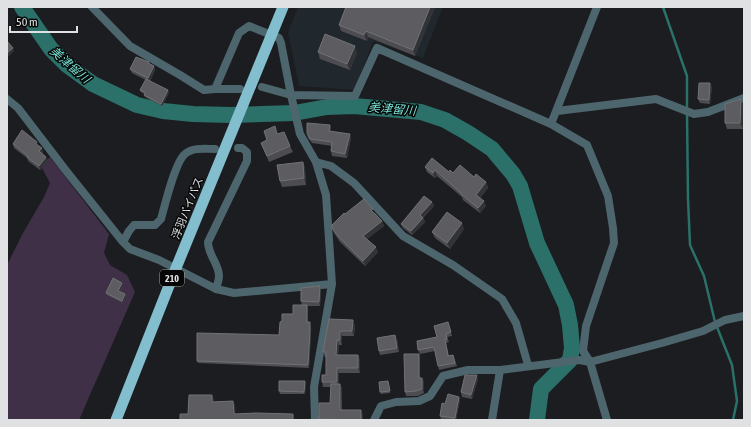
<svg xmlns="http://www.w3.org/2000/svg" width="751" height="427" font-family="'Asap Condensed','Noto Sans JP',sans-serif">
<rect width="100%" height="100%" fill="#1b1d20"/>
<path fill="#20272d" d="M298,7H443L423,58L373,41L355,90L299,86L288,32Z"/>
<path fill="#3f3047" d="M50,157L109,234L104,253L110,265L127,275L135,292L79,420H7V265L23,233L44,197L50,183L41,166Z"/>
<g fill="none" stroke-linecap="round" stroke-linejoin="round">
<path stroke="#2b7069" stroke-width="2.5" d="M663,7L687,76V109
M687,114L688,199L690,245L704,276L715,322L732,365L737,401L733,420"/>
<path stroke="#2b7069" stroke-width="16" d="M22,7L51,49L67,65L93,84L137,105L163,111L193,114L231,115L294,113L327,107L354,106L421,112L445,120L468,133L492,149L513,174L520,186L537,243L566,305L570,325L572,348L570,360L541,389L537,420"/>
<path stroke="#4d656d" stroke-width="8" d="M92,7L130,46L180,75L204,90L215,89
M262,87L291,95L355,96L377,48L551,124L587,145L608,196L613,228L614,243L586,326L583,351L590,362L607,420
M240,89H215L239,33L249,26L279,38L281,43L291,95L300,134L316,162L326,195L332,284L314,387L315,420
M7,99L18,108L67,172L123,242L130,249L159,260L216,289L234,293L332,284
M557,111L656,99L694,114L708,112L744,98
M551,124L597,7
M316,162L331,166L354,183L403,236L453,265L502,299L516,323L528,365
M123,242L129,231L134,225H155L161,219C165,205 175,162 185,154C193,147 206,149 215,149
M216,289C217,285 219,280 219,276C219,264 208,255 208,242L247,161V152L242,148H238
M374,420L381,406L396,402L419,401L430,396L443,376L468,370H500L579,360L590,362L662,343L703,331L725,320L744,316
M492,420L500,370"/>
<path stroke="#83bece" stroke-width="11" d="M116,420L176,268L283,7"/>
</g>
<path fill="#4d4d51" d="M346,7H435L415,56L368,37L367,41L341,31L339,25Z
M318,52L357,53L350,70L320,59Z
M149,62L150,64L154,66L155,70L150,81L169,93L162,106L145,97L144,95L145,94L141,92L140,90L146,80L132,73L130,69Z
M712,87L710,104L700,103L698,99Z
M743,105V129H727L725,123Z
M330,125L331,129V131L351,138L347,158L332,156L331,151L332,146L312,143L308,138L307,133Z
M277,134L290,146L293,152L269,162L261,143L267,140Z
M13,144L38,146L43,152L42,154L46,157L48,161L40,170L28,161L27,158L14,148Z
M303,162L305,168L306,185L282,187L280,181Z
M425,167L449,172L474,177L486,182L488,188L480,198L486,206L480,213L463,200L462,197L437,176L435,178L427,172Z
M432,202L434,206L423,218L425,222L412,235L403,228L401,224Z
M375,213L382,221L384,226L367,239L378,252L365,266L340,242L334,233L332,228L345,214Z
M464,229L450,249L435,238L432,232Z
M123,285L120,292L125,294L126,297L123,303L107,295L106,293Z
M320,286L321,291L320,306H307L308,307V322L310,324L311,333L309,368L198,363L197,361L279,335L282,321L293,314L302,305L301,301Z
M329,319L355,325L354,336H342V345H339L338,355H358L360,360V373H339V384H340L342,388V410L363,415V420H318V419L330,403L331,387H323L322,382L326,375V357H325L323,352Z
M448,322L452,336L447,337L449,342L446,343L449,356L453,355L457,366L439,370L435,351L420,354L418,350L437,337Z
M397,339L399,352L380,355L379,351Z
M420,359V378H422L424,382V393L418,396H406L405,392Z
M478,379L472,399L462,397L461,392Z
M388,381L390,393L381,394L380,392Z
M306,383L305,394H280L279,391Z
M459,397L460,400L456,420H450L441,419L440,416L445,404Z"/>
<path fill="#323337" d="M430,7H435L415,56L413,50Z
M366,31L368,37L367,41L364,35Z
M355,46L357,53L350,70L347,64Z
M13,48L14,51L7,58V53Z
M154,66L155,70L150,82L148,78Z
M710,83L712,87L710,104L709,100Z
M168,90L169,93L162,106L161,104Z
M741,99L743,105V129L740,123Z
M330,125L331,129V135L329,131Z
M350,134L351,138L347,158L345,154Z
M42,148L43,152L41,156L39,151Z
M46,157L48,161L40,170L39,166Z
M303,162L305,168L306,185L304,178Z
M435,170L437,176L435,178L433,173Z
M486,182L488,188L478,201L476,195Z
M484,201L486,206L480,213L478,208Z
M432,202L434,206L421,219L420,215Z
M423,218L425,222L412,235L411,231Z
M382,221L384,226L365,241L363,236Z
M462,223L464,229L450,249L447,243Z
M376,247L378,252L365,266L363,261Z
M122,283L123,285L119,293L118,291Z
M320,286L321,291L320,306L319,302Z
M125,294L126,297L123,303L122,301Z
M307,305L308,307V324L307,322Z
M353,320L355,325L354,336L352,331Z
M310,322V324L311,333L309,368L308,365Z
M340,331L342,336V345L340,340Z
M395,335L397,339L399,352L397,348Z
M337,340L339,345L338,360L336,355Z
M419,354L420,359V382L419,378Z
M358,355L360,360V373L358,368Z
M337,368L339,373V387L337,382Z
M477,375L478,379L472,399L471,395Z
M422,378L424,382V393L422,389Z
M305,381L306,383L305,394L304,392Z
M340,384L342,388L341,414L340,410Z
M212,395L214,399V406L212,402Z
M459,397L460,400L456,420L455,418Z
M233,401L235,405L236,419L234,414Z
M361,410L363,415V420H361Z"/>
<path fill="#5d5d61" stroke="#717275" d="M346,7H430L413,50L366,31L364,35L339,25Z
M325,34L355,46L347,64L318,52Z
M7,41L13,48L7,53Z
M136,57L149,62L148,63L154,66L148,78L130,69Z
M146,79L168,90L161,104L144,95L145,93L140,90Z
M699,83H710L709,100L698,99Z
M741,99L740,123H725V104Z
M307,123L330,125L329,131L350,134L345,154L331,151L332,142L310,139L307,133Z
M275,126L277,134L284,132L290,146L267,156L261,143L267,140L264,131Z
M22,130L37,142L36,144L42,148L39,151L46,157L39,166L27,157L28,156L13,144Z
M432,158L449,172L450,170L453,173L460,165L474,177L476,174L486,182L476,195L484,201L478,208L461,194V193L435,170L433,173L425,167Z
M303,162L304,178L280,181L277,165Z
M424,196L432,202L420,215L423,218L411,231L401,224Z
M364,199L373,209L371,210L382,221L363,236L376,247L363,261L339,237L332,228V225L344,213L345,214Z
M447,212L462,223L447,243L432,232Z
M113,278L122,283L118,291L125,294L122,301L106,293Z
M320,286L319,302L301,301V288Z
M293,305H307V322H310V331L308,365L197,361V333L279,335L280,322L282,321V314H293Z
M329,319L353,320L352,331H340V340H337L336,355H358V368H337V382H322V375H326V352H323Z
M448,322L451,332L446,334L447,339H445L448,356L453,355L455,363L438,366L434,347L418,350L417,341L437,337L434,326Z
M395,335L397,348L379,351L377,338Z
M404,354H419V378H422V389L416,391L405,392Z
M465,375H477L471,395L461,392Z
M279,381H305L304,392L279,391Z
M388,381L390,391L380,392L379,382Z
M331,384H340V410H361V420L318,419L319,416V403H330Z
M448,394L459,397L455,418L440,416L442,403L445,404Z
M189,395H212V402L233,401L234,414L256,413L293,414V420H299H180V414H188Z"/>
<g text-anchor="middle" stroke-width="3" stroke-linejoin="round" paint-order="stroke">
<rect fill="#070708" stroke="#9ea0a1" stroke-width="1" x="160" y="270" width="24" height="16" rx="3"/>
<g font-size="10" font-weight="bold" fill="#dfe1e2">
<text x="172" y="282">210</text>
</g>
<g font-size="11" fill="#dfe1e2" stroke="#070708">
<text transform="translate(187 208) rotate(-68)" y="4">浮羽バイパス</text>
</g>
<g font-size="12" font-style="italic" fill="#78e2d5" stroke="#070708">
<text transform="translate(70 65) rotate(41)" y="4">美津留川</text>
<text transform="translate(392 109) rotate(5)" y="4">美津留川</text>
</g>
</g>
<rect width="751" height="427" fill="none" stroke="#dfe1e2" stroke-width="16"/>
<path d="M10 26v6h67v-6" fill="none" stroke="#dfe1e2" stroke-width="2"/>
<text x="16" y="26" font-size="12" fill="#dfe1e2" stroke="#070708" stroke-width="3" paint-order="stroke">50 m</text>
</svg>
